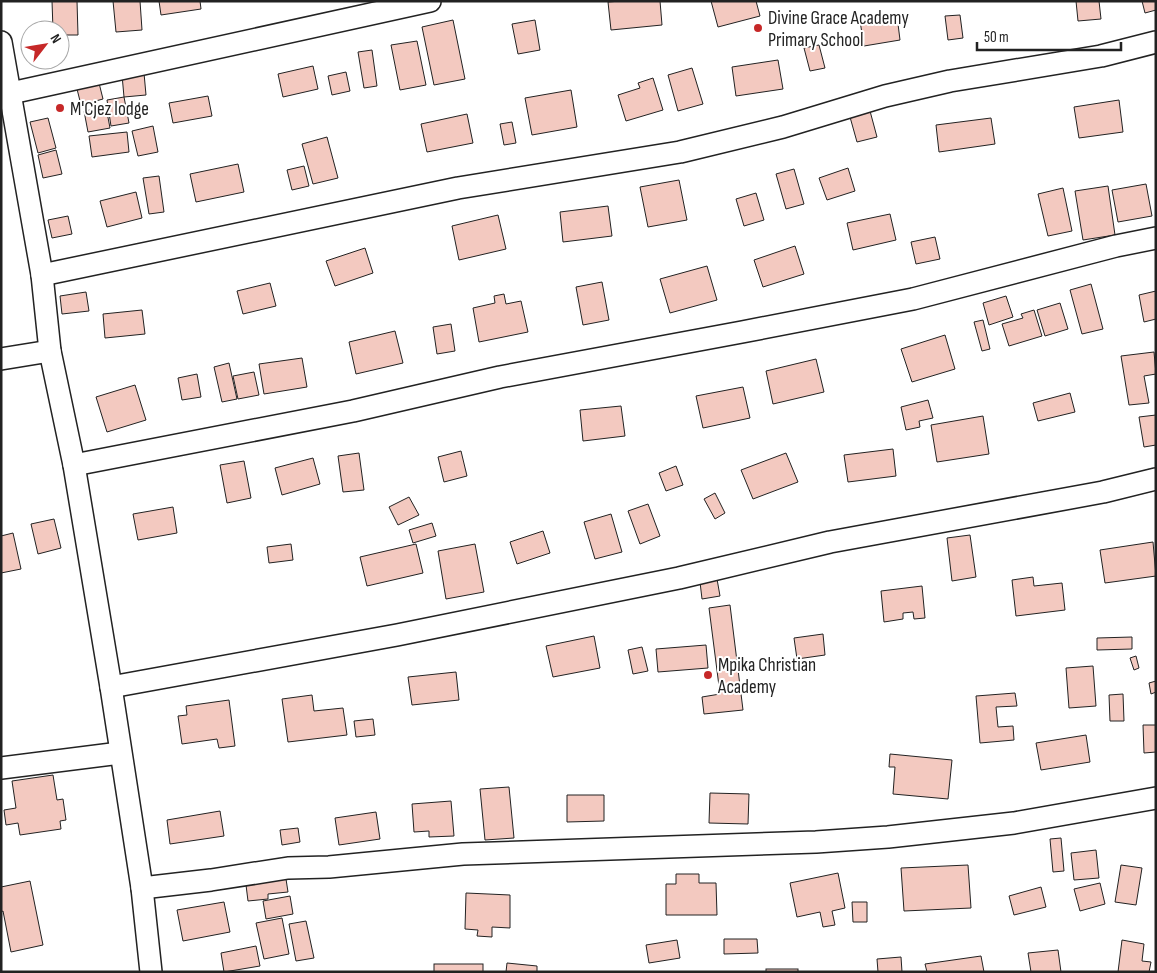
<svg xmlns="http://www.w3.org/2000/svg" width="1157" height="973" font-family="'Sofia Sans Condensed',sans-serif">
	<rect width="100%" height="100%" fill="#fff"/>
	<g fill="#f3c9c0" stroke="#222">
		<polygon points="52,1 77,1 78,35 60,35 60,30 53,30"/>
		<polygon points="113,1 140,1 142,30 116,32"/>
		<polygon points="159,1 200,1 201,9 161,15"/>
		<polygon points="621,1 660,1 662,25 611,30 608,2"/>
		<polygon points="711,1 756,1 760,16 718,27"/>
		<polygon points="1076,1 1099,1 1101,19 1078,21"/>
		<polygon points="1142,1 1156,1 1156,10 1145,13"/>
		<polygon points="960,15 963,38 948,40 945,16"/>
		<polygon points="897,16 900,40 864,46 860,21"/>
		<polygon points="453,20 465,79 434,85 422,27"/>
		<polygon points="535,20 540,50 518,54 512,24"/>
		<polygon points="417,41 426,85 400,90 391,45"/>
		<polygon points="819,45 825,68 810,71 804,48"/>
		<polygon points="372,50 377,86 364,88 358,52"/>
		<polygon points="778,60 783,89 736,96 732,67"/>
		<polygon points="313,66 318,89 283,97 278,74"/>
		<polygon points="692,68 703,104 678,111 668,75"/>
		<polygon points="346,72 350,91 332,95 328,76"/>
		<polygon points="144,73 146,95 124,97 122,75"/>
		<polygon points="653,78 663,110 626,121 618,95 640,88 638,83"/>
		<polygon points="98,79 103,99 81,105 76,85"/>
		<polygon points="571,90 577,127 532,135 525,98"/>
		<polygon points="208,96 212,116 173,123 169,103"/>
		<polygon points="124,97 129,123 111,126 107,100"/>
		<polygon points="1119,100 1123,132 1079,138 1074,107"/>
		<polygon points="106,107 110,128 88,132 84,111"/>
		<polygon points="870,111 877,137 857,142 850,117"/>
		<polygon points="467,114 473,143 427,152 421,124"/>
		<polygon points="48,118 56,148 38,153 30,122"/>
		<polygon points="991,118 995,144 939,152 936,125"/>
		<polygon points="512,122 516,143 504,145 500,124"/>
		<polygon points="153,126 158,152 138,156 132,131"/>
		<polygon points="127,132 129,152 92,157 89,136"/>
		<polygon points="327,137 338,178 313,184 302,144"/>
		<polygon points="56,150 62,174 43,178 38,155"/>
		<polygon points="238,164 244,192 196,202 190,174"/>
		<polygon points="304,166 309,186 292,190 287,170"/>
		<polygon points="848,168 855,191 827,200 819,178"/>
		<polygon points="794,169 804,204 786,209 776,174"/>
		<polygon points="159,176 164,212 149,214 143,178"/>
		<polygon points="679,180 687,220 648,227 640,187"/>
		<polygon points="1146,184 1152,216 1118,222 1112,190"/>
		<polygon points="1108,186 1115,235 1083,240 1075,191"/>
		<polygon points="1063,188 1072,231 1048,236 1038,194"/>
		<polygon points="136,192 142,218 107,227 100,201"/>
		<polygon points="756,193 764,220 744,226 736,199"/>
		<polygon points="608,206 612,236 563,242 560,212"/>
		<polygon points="890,214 896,240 853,250 847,223"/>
		<polygon points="498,215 506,249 459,260 452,226"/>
		<polygon points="68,216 72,234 52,238 48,220"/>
		<polygon points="935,237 940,259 916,264 911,242"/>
		<polygon points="795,246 804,274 763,287 754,260"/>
		<polygon points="365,248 373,273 335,286 326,261"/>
		<polygon points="707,266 717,300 670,313 660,279"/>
		<polygon points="602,282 609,320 583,325 576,287"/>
		<polygon points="270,283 276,306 243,314 237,291"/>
		<polygon points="1091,284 1103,329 1082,334 1070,290"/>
		<polygon points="1156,291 1156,319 1144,322 1139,295"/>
		<polygon points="86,292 89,311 62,314 60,296"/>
		<polygon points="504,294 506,304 521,301 528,332 479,342 473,308 495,303 494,296"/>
		<polygon points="1006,296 1013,317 989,325 983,303"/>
		<polygon points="1060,303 1068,329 1045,336 1037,310"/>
		<polygon points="142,310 145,334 105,338 103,314"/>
		<polygon points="1034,310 1042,336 1009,346 1002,324 1023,318 1021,314"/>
		<polygon points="983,320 990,349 982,351 974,322"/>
		<polygon points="451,324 455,351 437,354 433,327"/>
		<polygon points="395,331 403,363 356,374 349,342"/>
		<polygon points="945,335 955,369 912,382 901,349"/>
		<polygon points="1154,352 1156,374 1144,376 1149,403 1129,405 1121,356"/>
		<polygon points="302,358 307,387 264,394 259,364"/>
		<polygon points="816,359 824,392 773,404 766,371"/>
		<polygon points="229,363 237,399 222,402 214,367"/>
		<polygon points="254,372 259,395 238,399 233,376"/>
		<polygon points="197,374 201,397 182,400 178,378"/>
		<polygon points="135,385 146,420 107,432 96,397"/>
		<polygon points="743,387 750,418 703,428 696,396"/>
		<polygon points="1070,393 1075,412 1038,421 1033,403"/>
		<polygon points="928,400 933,418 919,421 920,427 906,430 901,407"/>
		<polygon points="621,406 625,436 583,441 580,410"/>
		<polygon points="1156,415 1156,445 1144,447 1139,417"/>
		<polygon points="983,416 989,454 937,462 931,425"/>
		<polygon points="893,449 896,476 848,482 844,455"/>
		<polygon points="461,451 467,476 444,482 438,457"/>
		<polygon points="359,453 364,490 343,492 338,456"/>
		<polygon points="786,453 798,482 753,499 741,470"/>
		<polygon points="313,458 320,484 282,495 275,468"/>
		<polygon points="244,461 251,498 227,503 220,465"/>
		<polygon points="676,466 683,485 666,491 659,473"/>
		<polygon points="715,493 725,513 715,519 704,499"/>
		<polygon points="409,497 419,515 398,525 389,507"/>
		<polygon points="648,504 660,536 640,544 628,511"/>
		<polygon points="173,507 177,533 138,540 133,514"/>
		<polygon points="611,514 622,552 595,559 584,522"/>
		<polygon points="54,519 61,548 38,554 31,524"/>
		<polygon points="432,523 436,536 413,543 409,530"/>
		<polygon points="543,531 550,553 517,564 510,542"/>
		<polygon points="13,533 21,569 1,573 1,536"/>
		<polygon points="970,535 976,577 952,581 947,538"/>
		<polygon points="1153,542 1156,576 1105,583 1100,550"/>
		<polygon points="291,544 293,560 269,563 267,547"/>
		<polygon points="416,544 423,573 367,586 360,557"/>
		<polygon points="475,544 484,592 446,599 438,551"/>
		<polygon points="1033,577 1034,586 1062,583 1065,610 1016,616 1012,580"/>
		<polygon points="717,579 720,596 702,599 700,582"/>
		<polygon points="922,586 925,618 914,619 913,612 903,613 903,619 884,622 881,591"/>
		<polygon points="730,605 743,710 704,714 702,697 720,694 709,608"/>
		<polygon points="823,634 825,655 797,659 794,638"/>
		<polygon points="594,636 600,668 553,677 546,646"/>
		<polygon points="1132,637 1132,649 1097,650 1097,638"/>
		<polygon points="706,645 708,668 658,672 656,649"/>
		<polygon points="642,647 648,671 633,674 628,650"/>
		<polygon points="1136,656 1139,668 1134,670 1130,658"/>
		<polygon points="1093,666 1096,706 1069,708 1066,668"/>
		<polygon points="456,672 459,700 412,705 408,677"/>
		<polygon points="1156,681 1156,692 1151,694 1149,683"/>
		<polygon points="1015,693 1017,706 996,707 998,727 1013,726 1014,740 980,743 976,696"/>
		<polygon points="1123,694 1124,721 1110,721 1109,695"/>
		<polygon points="312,695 314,711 343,708 347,735 288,742 282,699"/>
		<polygon points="229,700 235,746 219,748 217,739 182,744 178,716 187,715 186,706"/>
		<polygon points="373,719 375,735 356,737 354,721"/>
		<polygon points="1143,725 1156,725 1156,752 1144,753"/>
		<polygon points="1086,735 1090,762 1041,770 1036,743"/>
		<polygon points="890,754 952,760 948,799 893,794 895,767 889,767"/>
		<polygon points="53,775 57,800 63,799 66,820 60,821 61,829 20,835 18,823 6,825 4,810 16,808 12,781"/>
		<polygon points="509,787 514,838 485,840 480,789"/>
		<polygon points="710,793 749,794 748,824 709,823"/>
		<polygon points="567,795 604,795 604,821 567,822"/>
		<polygon points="451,801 454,836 429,837 429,831 414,832 412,804"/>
		<polygon points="220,811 224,836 170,844 167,820"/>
		<polygon points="376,812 380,839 339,845 335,818"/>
		<polygon points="298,828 300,842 282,845 280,830"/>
		<polygon points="1061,838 1064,871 1053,872 1050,839"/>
		<polygon points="1096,850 1099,878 1074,880 1071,853"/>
		<polygon points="968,865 971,908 904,911 901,868"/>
		<polygon points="1121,865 1142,868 1136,905 1115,902"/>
		<polygon points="838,873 845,908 832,911 835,925 823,927 820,912 797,917 790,883"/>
		<polygon points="676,874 699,874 699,883 716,883 717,915 666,915 666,884 676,884"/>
		<polygon points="286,879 288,892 268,894 268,899 248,901 246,885"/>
		<polygon points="30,881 43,945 11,952 3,911 1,912 1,887"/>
		<polygon points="1100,883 1105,904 1080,911 1074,889"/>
		<polygon points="1041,887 1046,907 1014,915 1009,896"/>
		<polygon points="466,893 510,895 510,928 492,927 492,937 477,936 478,930 465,929"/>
		<polygon points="290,896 293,914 266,919 263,901"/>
		<polygon points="224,902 230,932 183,941 177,910"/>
		<polygon points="852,902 867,902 867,922 853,922"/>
		<polygon points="282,918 289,954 264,959 256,923"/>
		<polygon points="306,921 314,958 296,961 289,924"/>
		<polygon points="724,939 757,939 758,953 724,954"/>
		<polygon points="677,940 680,958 649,963 646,945"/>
		<polygon points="1122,940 1144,944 1142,961 1151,962 1149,972 1118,972"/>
		<polygon points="256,946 260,966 224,972 221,953"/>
		<polygon points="1058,950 1061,972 1031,972 1028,953"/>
		<polygon points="981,956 984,972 927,972 925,964"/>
		<polygon points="901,957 902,972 878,972 877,959"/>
		<polygon points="507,963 537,966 537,972 506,972"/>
		<rect x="434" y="964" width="49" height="8"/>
		<rect x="766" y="969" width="32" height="3"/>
	</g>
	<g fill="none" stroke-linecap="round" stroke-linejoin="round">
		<g stroke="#222" stroke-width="24">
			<g id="minor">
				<polyline points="1,42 42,275 50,351 74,465 111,687 142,888 151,972"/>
				<polyline points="11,93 430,1"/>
				<polyline points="42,275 458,188 680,152 783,127 885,96 950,81 1101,56 1156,42"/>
				<polyline points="1,359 50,351"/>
				<polyline points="74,465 353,411 500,377 742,332 913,299 1116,246 1156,238"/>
				<polyline points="111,687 397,635 679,578 830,542 1103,492 1156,479"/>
				<polyline points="1,768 120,753"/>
				<polyline points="142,888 211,880 288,868 329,867 463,854 816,842 888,837 1014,823 1156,798"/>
			</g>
		</g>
		<use href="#minor" stroke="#fff" stroke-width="21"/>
	</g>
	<g fill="#c62828" stroke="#fff" stroke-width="2">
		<circle cx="758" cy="28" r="5"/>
		<circle cx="60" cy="108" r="5"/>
		<circle cx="708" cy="675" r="5"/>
	</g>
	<g text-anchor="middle" stroke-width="4" stroke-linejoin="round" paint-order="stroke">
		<g font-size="19" fill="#222" stroke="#fff" text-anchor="start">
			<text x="768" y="24">Divine Grace Academy<tspan x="768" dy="22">Primary School</tspan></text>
			<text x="70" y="115">M'Cjez lodge</text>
			<text x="718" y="671">Mpika Christian<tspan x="718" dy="22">Academy</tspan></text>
		</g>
	</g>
	<rect width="1157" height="973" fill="none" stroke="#222222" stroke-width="5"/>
	<g transform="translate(45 45) rotate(59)"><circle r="24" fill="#ffffff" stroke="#a7a7a7"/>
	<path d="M0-4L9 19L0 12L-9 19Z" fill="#c62828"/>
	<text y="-8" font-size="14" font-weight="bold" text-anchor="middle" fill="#222222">N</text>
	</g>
	<path d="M977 42v8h144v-8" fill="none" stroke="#222222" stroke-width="2.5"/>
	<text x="984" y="42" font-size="15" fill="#222222" stroke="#ffffff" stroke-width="4" paint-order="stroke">50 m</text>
</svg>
